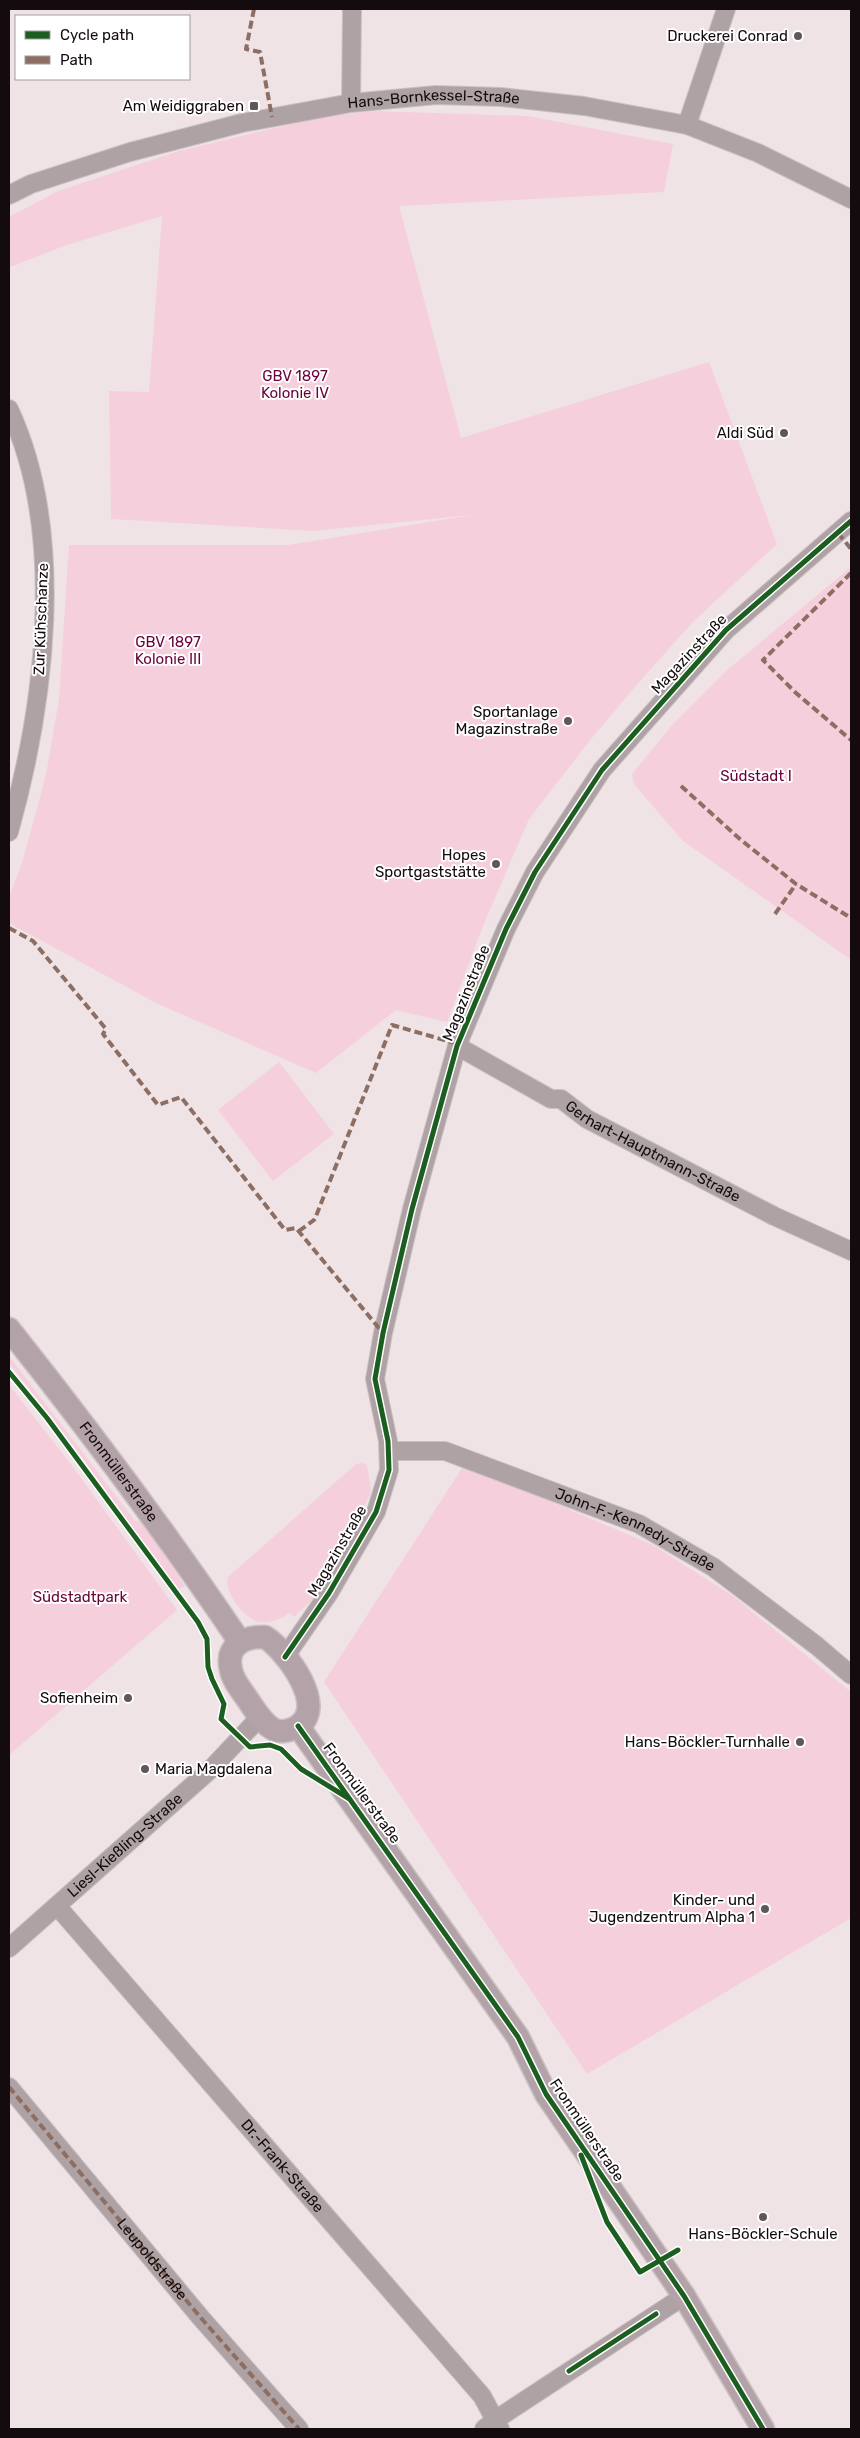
<svg xmlns="http://www.w3.org/2000/svg" width="860" height="2438" font-family="Rubik,sans-serif">
	<rect width="100%" height="100%" fill="#efe3e6"/>
	<g fill="#f5d0dc">
		<polygon points="374,111 528,116 673,144 664,192 399,206 461,438 709,362 777,544 693,622 640,681 591,739 529,819 483,926 447,1022 396,1010 316,1073 156,1003 9,923 9,897 22,863 46,775 59,699 69,545 288,545 472,515 313,531 111,519 109,391 149,392 162,216 64,246 10,267 9,217 58,191 179,151 320,117"/>
		<polygon points="851,567 851,960 682,840 634,784 632,774 672,725 726,671"/>
		<polygon points="279,1062 334,1134 273,1181 218,1110"/>
		<polygon points="9,1356 135,1521 142,1521 185,1586 178,1590 75,1448 9,1363"/>
		<polygon points="9,1385 70,1463 177,1610 9,1755"/>
		<path d="M362,1463l5,2 4,26 -14,34 -17,34 -24,37 -22,21 -4,-4c-10,6 -18,10 -30,9 -14,-1 -37,-31 -32,-45l128,-113z"/>
		<polygon points="464,1465 653,1545 733,1596 851,1692 851,1918 587,2074 324,1682"/>
	</g>
	<g fill="none" stroke-linecap="round" stroke-linejoin="round">
		<g stroke="#cbc1c4" stroke-width="20">
			<g id="minor">
				<polyline points="351,103 352,9"/>
				<polyline points="687,125 726,9"/>
				<path id="s1" d="M9,195l22,-11 99,-32 112,-29 109,-20 85,-8 65,2 83,9 103,19 71,28 93,46"/>
				<path d="M9,409c58,124 36,295 0,423"/>
				<path id="s2" d="M457,1046l94,53h10l26,20 187,97 77,35"/>
				<path id="s3" d="M389,1451h56l194,73 74,43 104,79 34,29"/>
				<polyline points="285,1657 329,1593 376,1512 389,1470 388,1441 375,1379 383,1333 412,1209 457,1046 506,929 535,872 602,770 726,630 851,521"/>
				<path id="s4" d="M57,1906l425,490 18,33"/>
				<path id="s5" d="M9,1948l202,-179 49,-52"/>
				<polyline points="9,2087 201,2318 299,2429"/>
				<polyline points="484,2429 495,2420 684,2296"/>
			</g>
		</g>
		<g stroke="#cbc1c4" stroke-width="25">
			<g id="major">
				<path id="s6" d="M9,1329c81,102 158,205 231,313"/>
				<path d="M265,1637c21,13 66,73 30,91 -7,3 -15,5 -22,1 -11,-6 -18,-19 -25,-29 -6,-9 -15,-19 -17,-30 -6,-24 13,-34 34,-33z"/>
				<polyline points="298,1726 518,2037 546,2094 684,2296 763,2429"/>
			</g>
		</g>
		<use href="#minor" stroke="#aea2a5" stroke-width="18"/>
		<use href="#major" stroke="#b3a3a8" stroke-width="22"/>
		<g stroke="#8d6e63" stroke-width="4" stroke-dasharray="8 4" stroke-linecap="butt">
			<polyline points="254,9 246,49 260,52 272,117"/>
			<polyline points="838,533 851,549"/>
			<polyline points="851,573 763,660 796,693 851,740"/>
			<polyline points="681,786 741,840 796,884 851,918"/>
			<polyline points="775,914 796,884"/>
			<polyline points="9,928 33,941 106,1029 103,1034 158,1105 181,1097 285,1230 296,1228 383,1333"/>
			<polyline points="299,1231 314,1220 316,1216 392,1025 458,1044"/>
			<path id="s7" d="M9,2087l192,231 98,111"/>
		</g>
		<g stroke="#fff" stroke-width="8">
			<g id="cycleway">
				<polyline points="9,1372 47,1418 198,1622 207,1639 208,1667 212,1679 224,1704 221,1719 250,1747 270,1745 281,1749 301,1769 348,1798"/>
				<polyline points="285,1657 329,1593 376,1512 389,1470 388,1441 375,1379 383,1333 412,1209 457,1046 506,929 535,872 602,770 726,630 851,521"/>
				<polyline points="298,1726 518,2037 546,2094 684,2296 763,2429"/>
				<polyline points="581,2155 607,2222 640,2272 678,2250"/>
				<polyline points="569,2371 656,2314"/>
			</g>
		</g>
		<use href="#cycleway" stroke="#1b5e20" stroke-width="5"/>
	</g>
	<g fill="#605759" stroke="#fff" stroke-width="2">
		<circle cx="798" cy="36" r="5"/>
		<rect x="249" y="101" width="10" height="10" rx="2.5"/>
		<circle cx="784" cy="433" r="5"/>
		<circle cx="568" cy="721" r="5"/>
		<circle cx="496" cy="864" r="5"/>
		<circle cx="128" cy="1698" r="5"/>
		<circle cx="800" cy="1742" r="5"/>
		<circle cx="145" cy="1769" r="5"/>
		<circle cx="765" cy="1909" r="5"/>
		<circle cx="763" cy="2217" r="5"/>
	</g>
	<g text-anchor="middle" stroke-width="4" stroke-linejoin="round" paint-order="stroke">
		<g font-size="15" fill="#130b0d" stroke="#fff" text-anchor="end">
			<text x="788" y="41">Druckerei Conrad</text>
			<text x="244" y="111">Am Weidiggraben</text>
			<text x="774" y="438">Aldi Süd</text>
			<text x="558" y="717">Sportanlage<tspan x="558" dy="17">Magazinstraße</tspan></text>
			<text x="486" y="860">Hopes<tspan x="486" dy="17">Sportgaststätte</tspan></text>
			<text x="118" y="1703">Sofienheim</text>
			<text x="790" y="1747">Hans-Böckler-Turnhalle</text>
			<text x="155" y="1774" text-anchor="start">Maria Magdalena</text>
			<text x="755" y="1905">Kinder- und<tspan x="755" dy="17">Jugendzentrum Alpha 1</tspan></text>
			<text x="763" y="2239" text-anchor="middle">Hans-Böckler-Schule</text>
		</g>
		<g font-size="15" fill="#130b0d" stroke="#fff">
			<text dy="5" stroke="none"><textPath href="#s1" startOffset="438">Hans-Bornkessel-Straße</textPath></text>
			<text transform="translate(41 619) rotate(-88)" y="5">Zur Kühschanze</text>
			<text transform="translate(689 654) rotate(-47)" y="5">Magazinstraße</text>
			<text transform="translate(466 993) rotate(-68)" y="5">Magazinstraße</text>
			<text dy="5" stroke="none"><textPath href="#s2" startOffset="224">Gerhart-Hauptmann-Straße</textPath></text>
			<text dy="5" stroke="none"><textPath href="#s6" startOffset="180">Fronmüllerstraße</textPath></text>
			<text dy="5" stroke="none"><textPath href="#s3" startOffset="262">John-F.-Kennedy-Straße</textPath></text>
			<text transform="translate(337 1551) rotate(-60)" y="5">Magazinstraße</text>
			<text transform="translate(362 1793) rotate(54)" y="5">Fronmüllerstraße</text>
			<text dy="5" stroke="none"><textPath href="#s5" startOffset="155">Liesl-Kießling-Straße</textPath></text>
			<text transform="translate(587 2130) rotate(56)" y="5">Fronmüllerstraße</text>
			<text dy="5" stroke="none"><textPath href="#s4" startOffset="344">Dr.-Frank-Straße</textPath></text>
			<text dy="5" stroke="none"><textPath href="#s7" startOffset="224">Leupoldstraße</textPath></text>
		</g>
		<g font-size="15" fill="#6d003a" stroke="#fff">
			<text x="295" y="381">GBV 1897<tspan x="295" dy="17">Kolonie IV</tspan></text>
			<text x="168" y="647">GBV 1897<tspan x="168" dy="17">Kolonie III</tspan></text>
			<text x="756" y="781">Südstadt I</text>
			<text x="80" y="1602">Südstadtpark</text>
		</g>
	</g>
	<rect width="860" height="2438" fill="none" stroke="#130b0d" stroke-width="20"/>
	<rect x="15" y="15" width="175" height="65" fill="#ffffff" stroke="#a19d9e"/>
	<rect x="25" y="31" width="25" height="8" fill="#1b5e20" stroke="#a19d9e"/>
	<text x="60" y="40" font-size="15" fill="#130b0d">Cycle path</text>
	<rect x="25" y="56" width="25" height="8" fill="#8d6e63" stroke="#a19d9e"/>
	<text x="60" y="65" font-size="15" fill="#130b0d">Path</text>
</svg>
